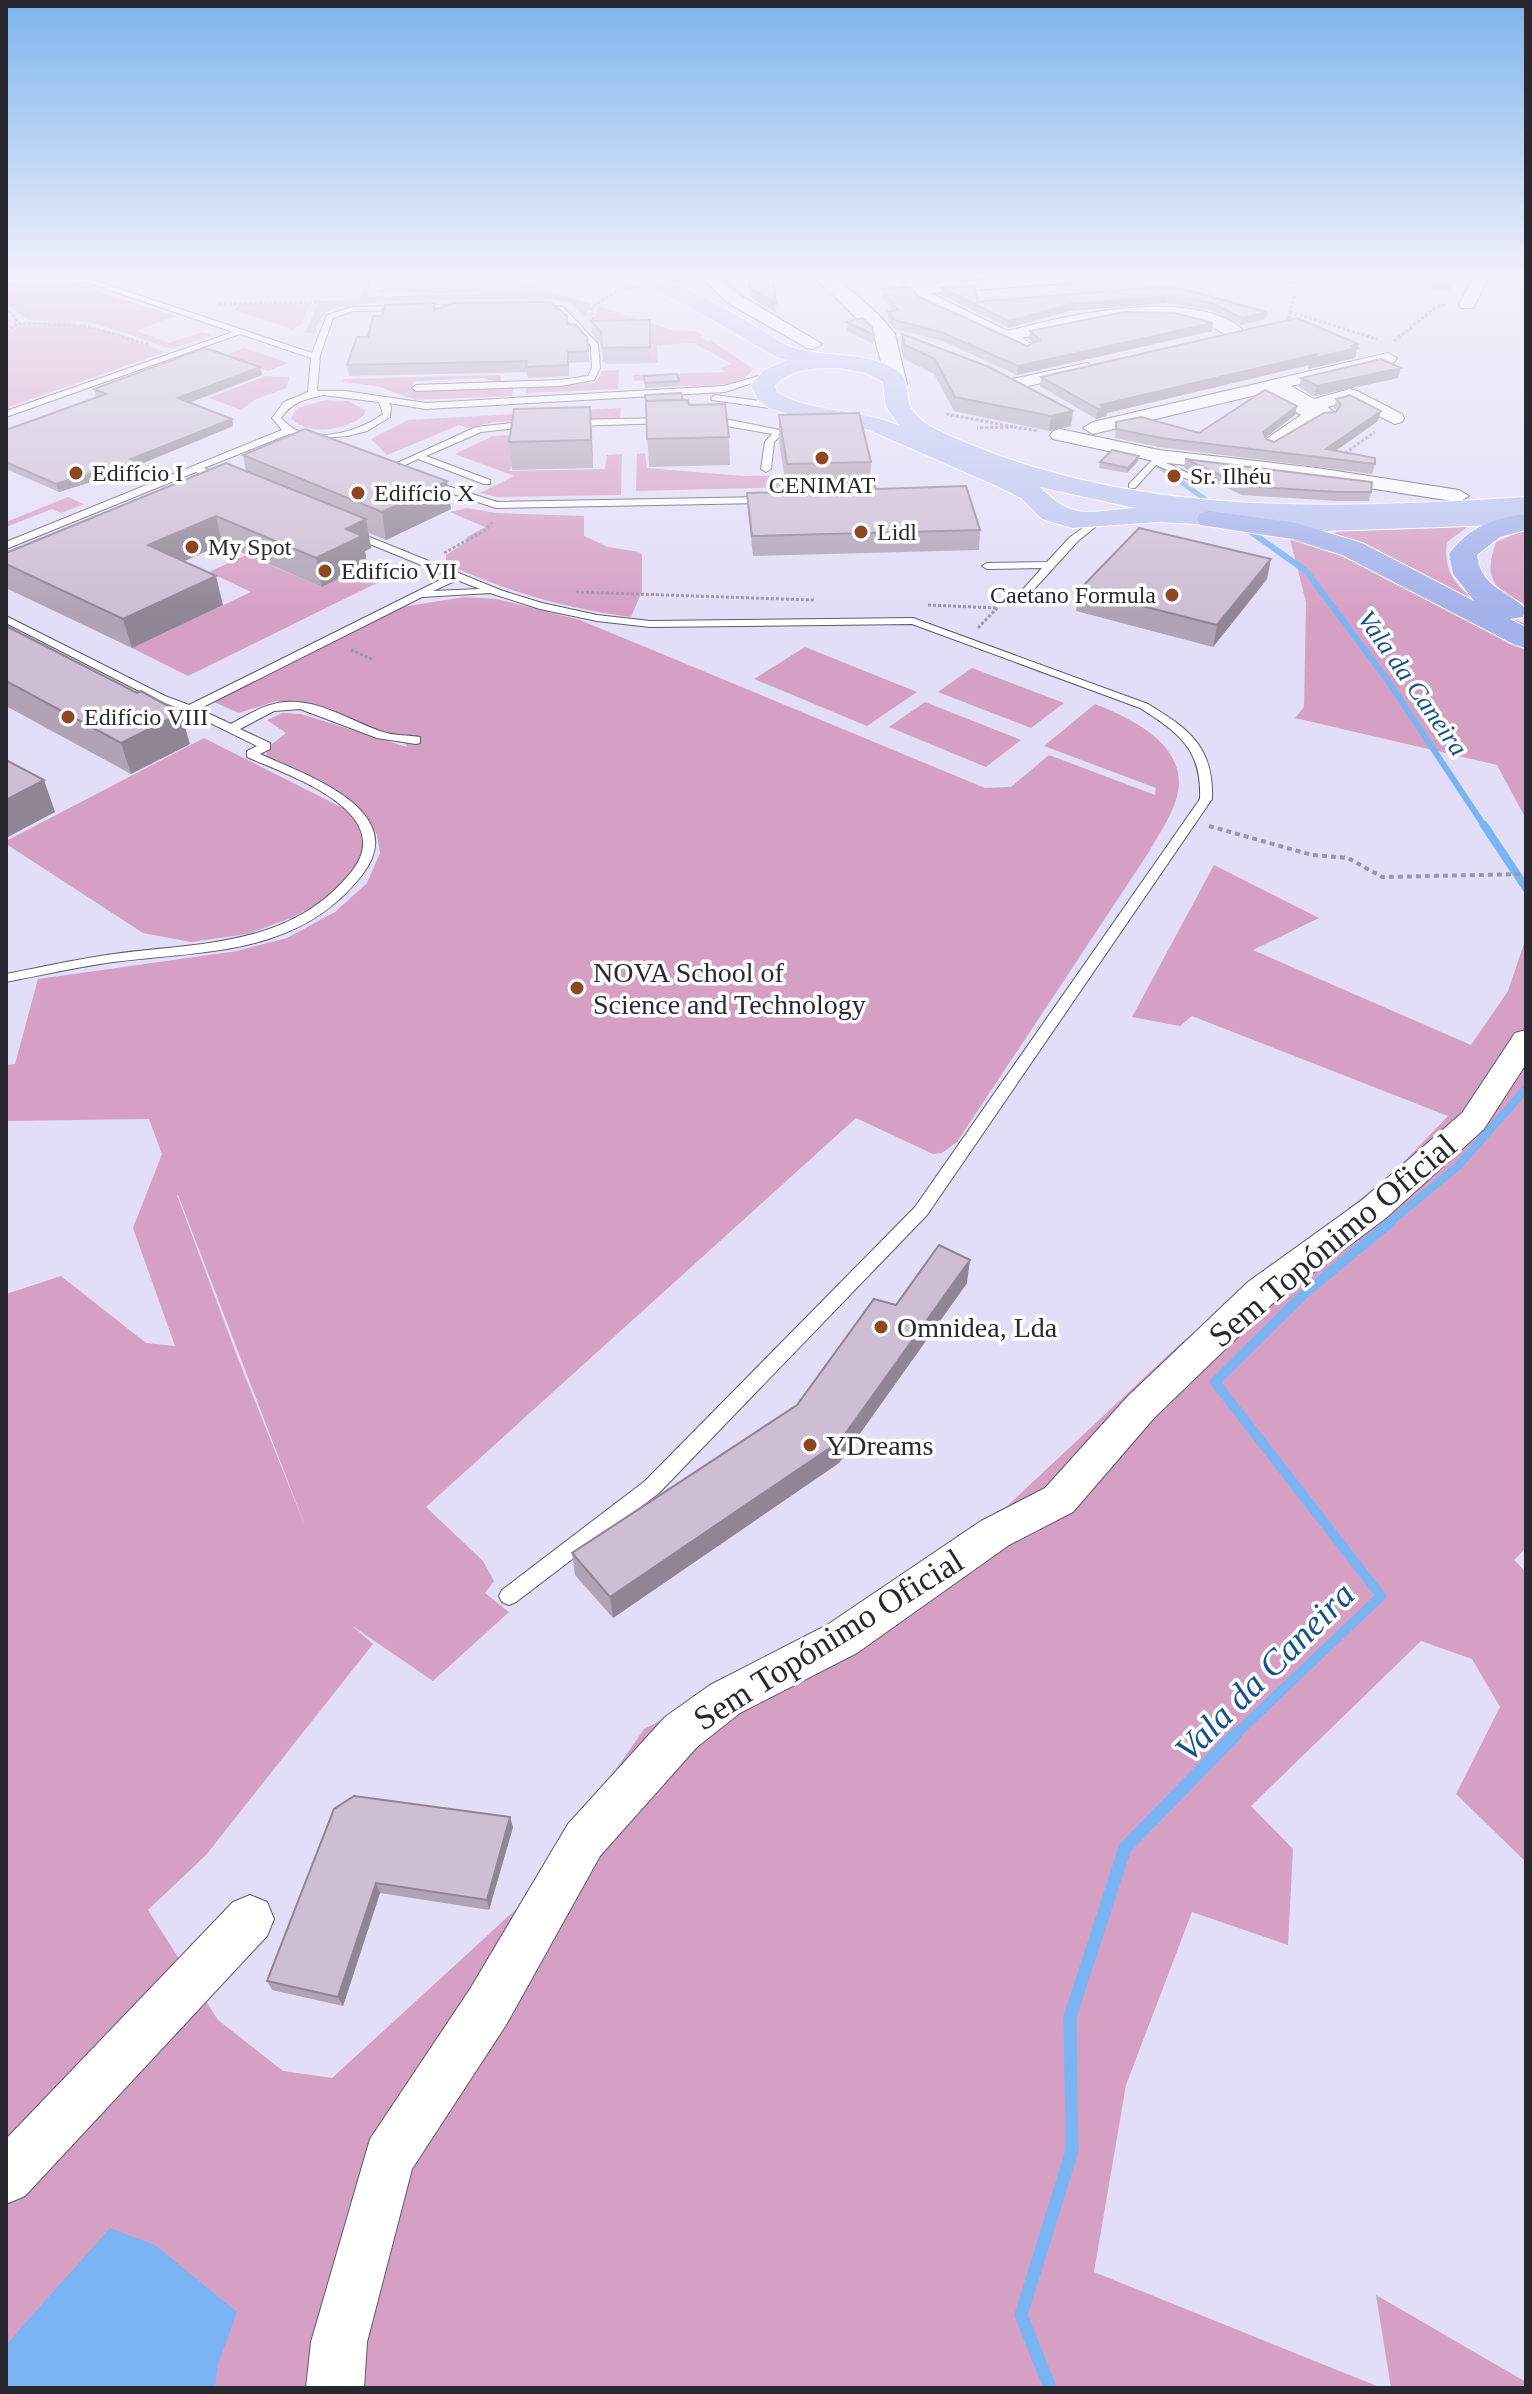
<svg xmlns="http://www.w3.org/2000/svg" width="1532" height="2394" font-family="'Times New Roman',serif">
	<rect width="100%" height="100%" fill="#e3def7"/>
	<g fill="#d6a0c4" fill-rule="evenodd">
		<path d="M365,278h7l-5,19 113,-3 1,-2 -99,1 4,-15h115l91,26 -8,13 -13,-14 -21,-4c-44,1 -193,-4 -223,13 -7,5 -10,14 -13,21h-9l14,-32 41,-1z"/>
		<polygon points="70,282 175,316 136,331 169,343 202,332 212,335 172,349 90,322 29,320 6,304 6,285"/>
		<polygon points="310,303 301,325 292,329 235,310 239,304"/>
		<path d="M597,306l76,24 21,1 10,4 -5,2 8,4 4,-1 42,29c-14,21 -52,16 -74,17l-2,-7 -43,2 -1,-6 93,-3 -6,-4 12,-4 -38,-21 -37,2 1,18 -52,1 -2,-2 46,-1 -45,-27 -11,-17z"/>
		<polygon points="64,321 118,333 165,352 6,408 6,331 17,323"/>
		<polygon points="244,348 289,363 268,371 223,356"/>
		<polygon points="619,370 618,389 525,393 527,387 591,383 597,381 602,371"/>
		<polygon points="500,375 502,383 484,378 414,381 412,390 513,387 512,396 415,400 377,386 343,382 344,379"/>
		<polygon points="266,376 289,377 287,388 256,399 241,410 209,398"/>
		<path d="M326,400l22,1 17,9 -1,5c-16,15 -57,22 -73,3l6,-10z"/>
		<polygon points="621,408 620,419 494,422 468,428 459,425 387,455 371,439 408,420"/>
		<polygon points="515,435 510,471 605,469 607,455 622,454 621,495 497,497 480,493 514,476 455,454 493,436"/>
		<polygon points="645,453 647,468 743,476 874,475 874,485 636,491 637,454"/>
		<polygon points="68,497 84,504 61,513 52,509 6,527 6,522"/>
		<path d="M467,508l29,5 88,3v20l24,11 31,5 3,3v36l-11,26c-72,-10 -118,-24 -185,-53v-9l19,-12 2,-6 18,-10 -35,-15z"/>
		<path d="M1470,525l-23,17c-8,49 41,66 79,82v9l-190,-96 -1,-7z"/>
		<path d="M1526,529v76c-33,-18 -43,-25 -30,-63z"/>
		<polygon points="1290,539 1323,545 1526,650 1526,819 1497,765 1295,718 1304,707 1306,602"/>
		<polygon points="246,555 322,587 341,577 347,580 374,567 393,575 188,676 132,648 251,592 209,572"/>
		<path d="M465,597l32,2 83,21 405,168 26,-1 38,-32 106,40 1,-7 -112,-42 51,-42c43,17 103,47 78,104 -6,15 -16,29 -24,44l-192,290 -15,11 -9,1 -77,-36 -430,389 57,54 11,20 -9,12 24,19 -76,69 -82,-56 22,19 -167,211 -58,55 70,110 65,51 49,7 192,-176 120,-173 196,-99 162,-119 179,-168 213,-171 54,-56 -256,-100 -12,10 -48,-9 82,-152 105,53 -66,32 218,95 37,-54 18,-53v610l-12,12 12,12v290l-70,-68 44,-87 -28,-48 -51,-18 -170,165 42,43 -5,96 -96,-33 -66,173 -32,187 288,116h-1376v-1094l55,-18 85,67 29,3 -42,-118 29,-74 -13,-35 -143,2v-56l9,-1 23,-85 199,-28 50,-13 48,-26 32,-29 13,-30 -3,-18 -11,-20 -19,-17 -77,-38 -4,-6 6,-10 14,-11 -19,-13 15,-7 19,1 106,33 -4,-9 -102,-35 -25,-2 -37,12 -25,-11 187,-95zM177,1195h1l129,336 -70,-175z"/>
		<polygon points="805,647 917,692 867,726 754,679"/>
		<polygon points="972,668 1064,703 1031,728 938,692"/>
		<polygon points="925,702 1021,740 986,767 889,727"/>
		<polygon points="204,738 347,810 366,827 360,858 347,882 324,901 291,918 248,934 191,942 143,933 6,844 6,841"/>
		<polygon points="1376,2295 1526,2382 1526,2388 1391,2388"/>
	</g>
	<polygon fill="#7ab4f3" points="110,2228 155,2245 237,2312 218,2364 215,2388 6,2388 6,2345"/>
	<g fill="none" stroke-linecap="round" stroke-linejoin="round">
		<polyline stroke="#7ab4f3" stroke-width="5" points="1155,463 1213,505"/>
		<polyline stroke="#7ab4f3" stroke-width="6" points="1244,527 1306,571 1388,681 1485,827"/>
		<g stroke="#7ab4f3" stroke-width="8">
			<polyline points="1484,825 1526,888"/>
			<polyline points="1388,1224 1458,1166 1526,1089"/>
		</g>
		<polyline stroke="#7ab4f3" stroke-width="10" points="1234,1736 1381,1596 1215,1382 1306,1292 1391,1222"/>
		<polyline stroke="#7ab4f3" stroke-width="13" points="1050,2388 1021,2315 1072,2151 1070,2017 1125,1848 1236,1734"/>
		<g stroke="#5d596e" stroke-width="2">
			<g id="service">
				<path d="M6,279h84l222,74 15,-38 25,-8 109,-2 4,2 -4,2 -108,2 -20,7 -13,37 -3,36h28l81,12 298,-17 45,-13 4,3 -48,16 -299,17 -37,-6 2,4 -1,10 -23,14 -20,5 -35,3 -23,-5 -85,34 22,10v4h-6l-24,-10 -190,77v-7l276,-112 -10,-12 12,-16 24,-10 3,-34 -71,-24 -234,83v-6l227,-79 -144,-49h-83zM323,395l56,7 4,12c-27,20 -78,33 -102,4 12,-17 23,-18 42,-23z"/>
				<polygon points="536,304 563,307 598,344 600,368 594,380 560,386 416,391 412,388 416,385 560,380 588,376 592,368 591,346 558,311 533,308"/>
				<polygon points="715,395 783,404 787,407 783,410 712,400 711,398"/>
				<polygon points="706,417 730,420 805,435 800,438 780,436 774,442 771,469 766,472 761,469 765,442 772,434 703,422 703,418"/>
				<polygon points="667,418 670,419 670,423 570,426 566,423 570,420"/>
				<polygon points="531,421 535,424 534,426 481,432 426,456 490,480 490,484 484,484 418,459 392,471 384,469 476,427"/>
				<polygon points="1159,453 1164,456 1160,460 1211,484 1203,486 1156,465 1135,488 1129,488 1129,484"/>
				<polygon points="429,480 497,502 766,497 771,500 766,503 496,508 426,485 424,483"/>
				<polygon points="1097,518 1102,521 1100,523 1078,541 1026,598 1017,596 1042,568 987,569 982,566 987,563 1047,562 1070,537"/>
				<path d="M352,530l151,61 39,12 55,12 53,6 263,-3 235,86c41,25 66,43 64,95l-285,416 -268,278 -143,109 -7,3 -7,-3 -3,-6 3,-6 143,-109 270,-274 285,-408c2,-50 -21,-66 -60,-91l-228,-84 -262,3 -53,-6 -57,-12 -50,-16 -68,4 -223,112 32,15c13,-7 25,-15 39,-19 40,-13 77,15 113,27 12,4 25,3 37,5v6l-4,1 -39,-6 -77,-29 -26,2 -34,18 30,14v6l-10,5c43,20 153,56 102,121 -63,81 -155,75 -249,87 -36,5 -71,13 -107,20v-8c36,-7 71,-15 108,-20 87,-12 178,-7 238,-83 47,-60 -67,-97 -105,-114v-6l10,-5 -71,-35 -29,-11 -151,-77v-7l159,80 24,9 259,-129 -100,-41 -1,-2zM457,580l23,9 -47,2z"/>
			</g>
		</g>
		<g stroke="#5d596e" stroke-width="2">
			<g id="minor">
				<polygon points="702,278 719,278 740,295 822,344 813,349 807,348 728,303"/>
				<path d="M900,278h17l5,6 84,-6h71l-8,5 -139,10 78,38c58,-16 192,-47 239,3l-9,5c-14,-3 -25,-14 -39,-18 -48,-14 -129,4 -177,17l14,9 -9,5 -107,-50z"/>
				<polygon points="1283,278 1300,278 1292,283"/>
				<polygon points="1473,278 1489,278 1473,308 1461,308 1459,304"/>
				<polygon points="1388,353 1397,358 1394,362 1291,386 1314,399 1350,389 1357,391 1402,414 1404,418 1402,422 1395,424 1348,401 1328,407 1336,414 1334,418 1321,419 1273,449 1266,447 1263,443 1266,439 1301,415 1260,394 1093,434 1083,428 1093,422"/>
				<polygon points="1087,363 1096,368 1093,372 1014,389 1005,384 1008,380"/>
				<polygon points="1060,429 1159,450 1317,468 1459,490 1469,496 1459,502 1317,480 1159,462 1053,439 1050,435 1053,431"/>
				<polygon points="1526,1030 1526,1064 1484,1129 1386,1218 1274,1302 1154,1418 1073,1512 1009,1545 857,1653 740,1713 697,1747 600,1856 506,2025 412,2169 367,2342 364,2388 306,2388 311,2342 370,2139 470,1989 568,1824 665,1717 710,1685 827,1625 981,1521 1045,1488 1128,1396 1248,1282 1362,1200 1462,1113 1515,1033"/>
				<polygon points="250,1895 267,1902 274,1919 267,1936 25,2196 6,2204 6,2139 233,1902"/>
			</g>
		</g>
		<g stroke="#5d596e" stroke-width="2">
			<polygon id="tertiary" points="815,278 837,278 880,316 895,334 907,384 904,389 888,389 874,335"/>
		</g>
		<g stroke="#fff" stroke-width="2">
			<path id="primary" d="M630,278c48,0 86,25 127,49 12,7 25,17 37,21 32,10 71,3 101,21 15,9 10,23 15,37 6,14 25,23 38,29 184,83 382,74 578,62v27l-199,7 -169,-9 -86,6 -30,-9 -21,-21 -22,-11 -130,-57 -71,-13 -29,-9 -11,-8 -7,-15 13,-15 24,-10 -12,-3 -86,-50 -57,-25zM840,368l26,5 17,9 3,25 14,19c-37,-17 -95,-14 -123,-34l-2,-6c16,-19 42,-18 65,-18zM1040,487l95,21c-47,3 -60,14 -95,-21z"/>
		</g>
		<g stroke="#fff" stroke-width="2">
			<path id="trunk" d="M1210,511l86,12 66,20 112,58 -21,-27 -4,-20c19,-27 46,-36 77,-40v16l-26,7 -23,18c4,33 29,34 49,54l-3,8 -13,2 16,8v21l-11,-3 -173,-90 -50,-16 -92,-14 -3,-6 3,-6z"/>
		</g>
		<g stroke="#9b97aa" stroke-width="3" stroke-dasharray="3 2" stroke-linecap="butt">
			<polyline points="1257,278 1272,281"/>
			<polyline points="1503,280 1526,282"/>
			<polyline points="380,292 384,278"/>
			<polyline points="219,304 321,302"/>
			<polyline points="6,307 18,323 85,326 151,345"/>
			<polyline points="1290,312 1377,339"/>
			<polyline points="1287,323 1295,293"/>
			<polyline points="6,331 18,323"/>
			<polyline points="1394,341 1435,308 1446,304"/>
			<polyline points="946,414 1014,427 977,428"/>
			<polyline points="1014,427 1039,431"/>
			<polyline points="1341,456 1375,432"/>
			<polyline points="444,553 484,531 493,522"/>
			<polyline points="576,592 814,600"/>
			<polyline points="928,605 998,608"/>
			<polyline points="978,628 999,606"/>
			<polyline points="351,650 374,660"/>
		</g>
		<polyline stroke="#9b97aa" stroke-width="4" stroke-dasharray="5 4" stroke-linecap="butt" points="1209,826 1312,855 1348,858 1382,877 1526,874"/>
		<use href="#service" fill="#fff" fill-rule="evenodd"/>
		<use href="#minor" fill="#fff" fill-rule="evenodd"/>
		<use href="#tertiary" fill="#fff" fill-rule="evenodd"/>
		<use href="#primary" fill="#bbc5f0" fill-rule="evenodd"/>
		<use href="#trunk" fill="#a4b2eb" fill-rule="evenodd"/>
		<polyline stroke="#9b97aa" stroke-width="3" stroke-dasharray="3 2" stroke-linecap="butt" points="597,324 592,317 592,307 618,290 690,279"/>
	</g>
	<g fill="#b0a3b5">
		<polygon points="747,278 773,278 776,313 751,298"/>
		<polygon points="1360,278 1457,278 1448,291"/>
		<polygon points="1160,287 1266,319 1240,325 1210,310 1166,303 1070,311 1008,328 941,295 942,288 978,302"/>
		<polygon points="882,289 919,297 1027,346 1033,343 1029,339 1030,331 1212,331 1017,375 940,340 894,329 888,321 888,312 893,311 882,297"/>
		<polygon points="435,303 436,309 568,324 587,337 589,362 569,363 569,376 528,378 527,372 349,376 347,365 382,316"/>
		<polygon points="591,321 651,333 650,361 603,362 602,346 592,334"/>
		<polygon points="847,322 874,335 873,344 847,331"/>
		<polygon points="902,334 1071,426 1049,431 954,411 934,374 904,359 901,348"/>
		<polygon points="1358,344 1355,358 1308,369 1309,365 1107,413 1106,416 1096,419 1040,386 1041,377"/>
		<polygon points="260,367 262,375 189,403 232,419 233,426 141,464 143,470 104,485 94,481 59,492 6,469 6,430 98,397 96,396 94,389"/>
		<polygon points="644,376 679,381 679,386 645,388"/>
		<polygon points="1301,378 1398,378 1314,396 1299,387"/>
		<polygon points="645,395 683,400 729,437 730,465 649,467"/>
		<polygon points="1336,399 1378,421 1335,451 1375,464 1372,474 1159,447 1115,438 1116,422 1199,433 1297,406 1295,415 1265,438 1266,439 1274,442 1337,411 1334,408"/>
		<polygon points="590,407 593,468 512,470 509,442"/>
		<polygon points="779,415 871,462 870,481 876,489 980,530 979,550 753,556 748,513 747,493 787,492 779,442"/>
		<polygon points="243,455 451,509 386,540 369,533 371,548 365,551 367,564 322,587 222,544 183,562 223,605 132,648 6,588 6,553 246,471"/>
		<polygon points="1139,456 1138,461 1127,473 1099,468 1100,462"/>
		<polygon points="1185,459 1371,492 1369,501 1337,501 1242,495 1184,468"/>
		<polygon points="1267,579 1213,647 1076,611 1079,590"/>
		<polygon points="6,626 190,744 131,774 6,706"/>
		<polygon points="967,1283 839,1463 613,1618 575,1575 572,1553 797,1405 896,1305"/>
		<polygon points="334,1809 513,1827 489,1910 380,1893 343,2006 272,1990 267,1981"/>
	</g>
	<g fill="#908594">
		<polygon points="1454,278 1457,278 1448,291 1450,283"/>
		<polygon points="1167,296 1166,303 1070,311 1008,328 1009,321 1071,304"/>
		<polygon points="1267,312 1266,319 1240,325 1242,318"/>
		<polygon points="1213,323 1212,331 1017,375 1018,366"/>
		<polygon points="1358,344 1355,358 1308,369 1309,365 1107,413 1106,416 1096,419 1098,409 1100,405"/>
		<polygon points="260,367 262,375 180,406 178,398"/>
		<polygon points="1401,368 1398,378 1314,396 1317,386"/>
		<polygon points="1297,406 1295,415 1261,441 1263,432"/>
		<polygon points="590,407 592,435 593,468 591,440"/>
		<polygon points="1073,411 1071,426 1049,431 1051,416"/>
		<polygon points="1381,411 1378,421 1324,459 1326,449"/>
		<polygon points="232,419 233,426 141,464 143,470 104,485 102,478 131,459"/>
		<polygon points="1139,456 1138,461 1127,473 1128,468"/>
		<polygon points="92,473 94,481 59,492 56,484"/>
		<polygon points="447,481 451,509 386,540 382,512"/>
		<polygon points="216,516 222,544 155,574 148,545"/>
		<polygon points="366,519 371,548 365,551 367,564 322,587 316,558 346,529"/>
		<polygon points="1271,559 1267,579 1213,647 1217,625"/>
		<polygon points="216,576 223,605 132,648 123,619"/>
		<polygon points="181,713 190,744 131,774 121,743"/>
		<polygon points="44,780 55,812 6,838 6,800"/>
		<polygon points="970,1260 967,1283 839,1463 613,1618 610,1597"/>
		<polygon points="510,1817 513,1827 489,1910 487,1900"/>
		<polygon points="376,1883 380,1893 343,2006 338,1997"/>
	</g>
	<g fill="#cdbed3" stroke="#908594" stroke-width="2">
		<polygon points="749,278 773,278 776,304 751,289"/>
		<polygon points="1417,278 1454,278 1450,283"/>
		<polygon points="975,286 978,302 1160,287 1183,289 1267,312 1242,318 1212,303 1167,296 1071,304 1009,321 942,288"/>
		<polygon points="910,287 919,297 1027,346 1040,340 1030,331 1124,312 1175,313 1213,323 1018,366 941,332 895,320 888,312 898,310 882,289"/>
		<polygon points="550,302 567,316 567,324 575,324 587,337 588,351 568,352 568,365 526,367 527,361 347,365 357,337 368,337 373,316 382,316 385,305 435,303 434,310 453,303"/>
		<polygon points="862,318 872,327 874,335 847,322"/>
		<polygon points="1297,318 1358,344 1352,346 1357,348 1310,359 1318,354 1100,405 1108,407 1098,409 1041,377"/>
		<polygon points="650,320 650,347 602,348 601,332 591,321"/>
		<polygon points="902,334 989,367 1073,411 1051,416 955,397 935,359 905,345"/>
		<polygon points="205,348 260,367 178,398 232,419 131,459 140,462 102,478 92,473 56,484 6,462 6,430 106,394 94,389"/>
		<polygon points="1381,359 1401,368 1317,386 1301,378"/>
		<polygon points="677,374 679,381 645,383 644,376"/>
		<polygon points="1265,390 1297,406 1263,432 1266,439 1274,442 1324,413 1336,412 1341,404 1336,399 1350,395 1381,411 1326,449 1375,458 1375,464 1161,438 1116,429 1116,422 1141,417 1199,433"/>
		<polygon points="681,393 683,400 646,401 645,395"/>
		<polygon points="688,400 689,405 725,404 729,437 647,439 646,401"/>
		<polygon points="590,407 591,440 509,442 514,409"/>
		<polygon points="859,413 871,462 787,464 779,415"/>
		<polygon points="305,429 447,481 382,512 243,455"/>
		<polygon points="1112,450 1139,456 1128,468 1100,462"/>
		<polygon points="1185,459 1372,482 1371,492 1339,492 1244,486"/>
		<polygon points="226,463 366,519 346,529 362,536 316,558 216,516 148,545 216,576 123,619 6,564 6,553"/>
		<polygon points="873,481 876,489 966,486 980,530 752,536 747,493 790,492 788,483"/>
		<polygon points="1139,528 1271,559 1217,625 1079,590"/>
		<polygon points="6,626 137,693 141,691 181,713 121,743 6,681"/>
		<polygon points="6,760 44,780 6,800"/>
		<polygon points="939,1245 970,1260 840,1441 610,1597 572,1553 797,1405 874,1299 896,1305"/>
		<polygon points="354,1796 510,1817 487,1900 376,1883 338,1997 267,1981 334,1809"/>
	</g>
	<linearGradient id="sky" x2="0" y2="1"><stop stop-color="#7cb4ec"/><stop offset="0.45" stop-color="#f2f0fb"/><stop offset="1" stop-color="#f2f0fb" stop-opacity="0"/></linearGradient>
	<rect width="1532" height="613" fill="url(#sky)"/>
	<g fill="#8e4723" stroke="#fff" stroke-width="3">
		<circle cx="822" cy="458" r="8"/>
		<circle cx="76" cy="473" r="8"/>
		<circle cx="1174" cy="476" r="8"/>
		<circle cx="358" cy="493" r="8"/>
		<circle cx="861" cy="532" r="8"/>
		<circle cx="192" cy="547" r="8"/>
		<circle cx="325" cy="571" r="8"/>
		<circle cx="1172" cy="595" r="8"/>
		<circle cx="68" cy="717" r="8"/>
		<circle cx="577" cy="988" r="8"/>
		<circle cx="881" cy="1327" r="8"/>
		<circle cx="810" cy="1445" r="8"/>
	</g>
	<g text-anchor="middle" stroke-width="7" stroke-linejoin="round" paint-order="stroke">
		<g font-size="24" fill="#292730" stroke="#fff" text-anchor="start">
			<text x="92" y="481">Edifício I</text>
			<text x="1190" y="484">Sr. Ilhéu</text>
			<text x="822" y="493" text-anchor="middle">CENIMAT</text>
			<text x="374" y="501">Edifício X</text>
			<text x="877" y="540">Lidl</text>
			<text x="208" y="555">My Spot</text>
			<text x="341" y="579">Edifício VII</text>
			<text x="1156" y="603" text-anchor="end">Caetano Formula</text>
			<text x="84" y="725">Edifício VIII</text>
		</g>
		<g font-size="26" font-style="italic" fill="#15528b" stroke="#fff">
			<text transform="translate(1413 683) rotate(55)" y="9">Vala da Caneira</text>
		</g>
		<g font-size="28" fill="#292730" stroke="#fff" text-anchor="start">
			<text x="593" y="982">NOVA School of<tspan x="593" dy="32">Science and Technology</tspan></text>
			<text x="897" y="1337">Omnidea, Lda</text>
			<text x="826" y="1455">YDreams</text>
		</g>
		<g font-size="34" fill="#292730" stroke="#fff">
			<text transform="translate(1332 1240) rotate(-40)" y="12">Sem Topónimo Oficial</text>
			<text transform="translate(828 1639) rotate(-32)" y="12">Sem Topónimo Oficial</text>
		</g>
		<g font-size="36" font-style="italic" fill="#15528b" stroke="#fff">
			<text transform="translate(1264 1671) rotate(-45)" y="13">Vala da Caneira</text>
		</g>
	</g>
	<rect width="1532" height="2394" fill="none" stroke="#292730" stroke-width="16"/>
</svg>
